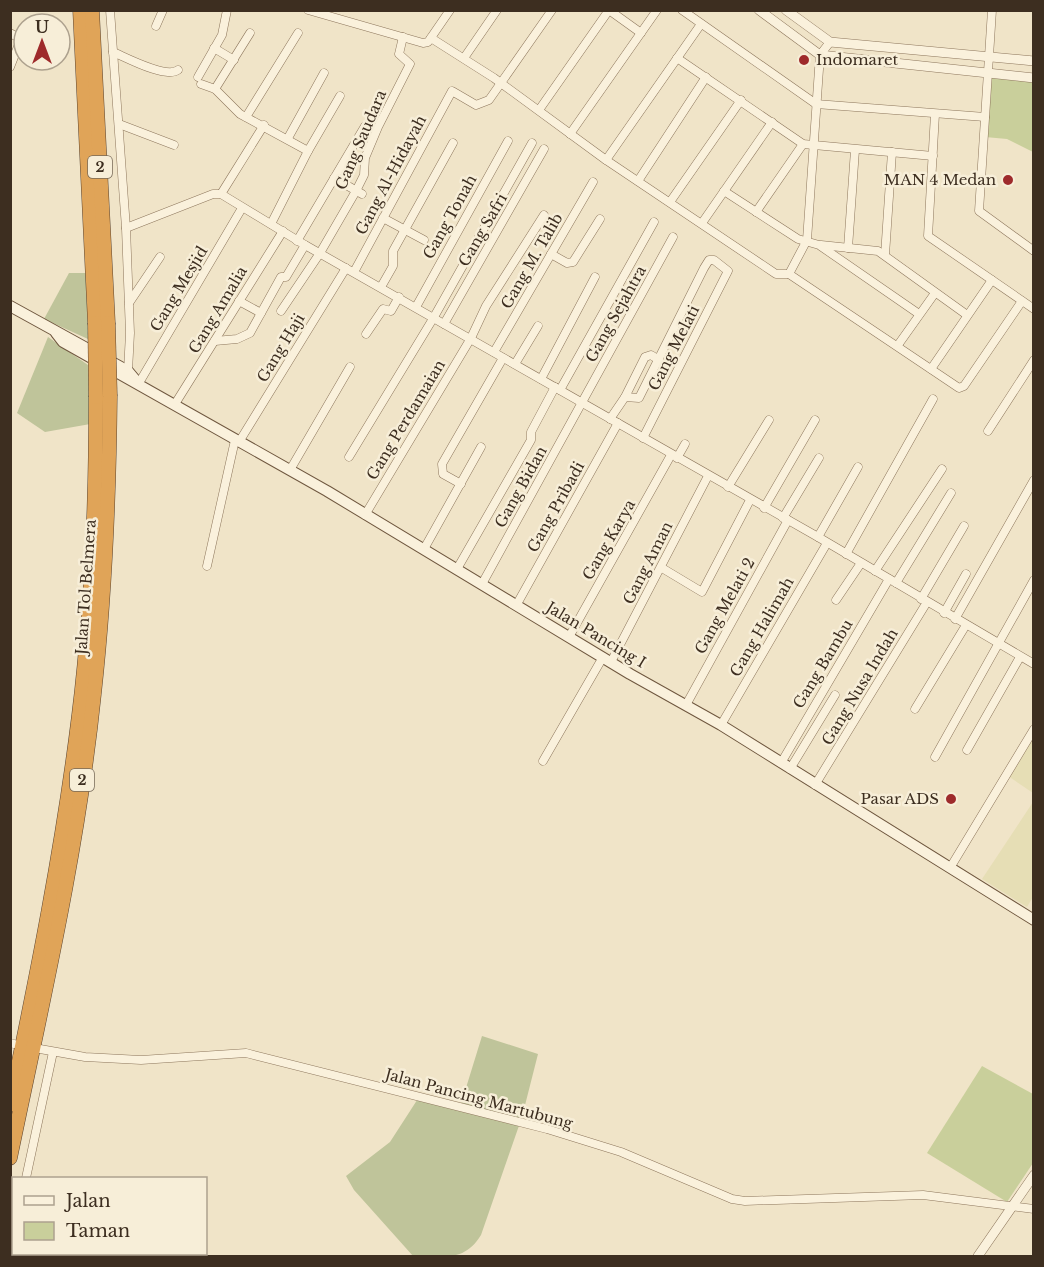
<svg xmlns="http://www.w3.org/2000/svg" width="1044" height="1267" font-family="'Libre Baskerville',serif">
	<rect width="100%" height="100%" fill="#f0e4c8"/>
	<g fill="#e6deb5">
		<polygon points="1033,737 1033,793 1008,776"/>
		<polygon points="1033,802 1033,897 1027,907 982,879"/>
	</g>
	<g fill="#c9cf9b">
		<polygon points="991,76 1033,80 1033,152 1007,139 985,137"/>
		<polygon points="982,1066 1033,1094 1033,1163 1007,1202 927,1153"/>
	</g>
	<g fill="#bfc49a">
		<polygon points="69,273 87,273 88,339 44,319"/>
		<polygon points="48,337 88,365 96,423 45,432 17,413"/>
		<path d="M482,1036l56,18 -16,63 -41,118c-17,28 -39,21 -68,21l-59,-66 -8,-14 44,-34 31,-48 40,10z"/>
	</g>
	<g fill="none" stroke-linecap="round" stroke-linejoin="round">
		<g stroke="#8d765c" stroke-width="9">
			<g id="minor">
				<polyline points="110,10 126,228 130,333 128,371"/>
				<polyline points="308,10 423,43 428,42 450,10"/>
				<polyline points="682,10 816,104 985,117"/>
				<polyline points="992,10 979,211 1034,251"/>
				<polyline points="156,26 163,10"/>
				<polyline points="10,33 21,39 10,67"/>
				<polyline points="431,38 494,78 606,160 776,274 789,274 959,388 964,386 1022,301"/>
				<polyline points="214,48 234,60"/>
				<path d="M113,52c14,6 53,27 65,18"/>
				<polyline points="464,58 497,10"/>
				<polyline points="677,58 803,144 933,156"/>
				<polyline points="198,77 222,35 227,10"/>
				<polyline points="201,84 215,89 240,114 308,151"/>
				<polyline points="215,89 250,33"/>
				<polyline points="539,110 609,10 641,33"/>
				<polyline points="935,114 928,236 1034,309"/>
				<polyline points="246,117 298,33"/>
				<polyline points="119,124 174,145"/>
				<polyline points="570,134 657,10"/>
				<polyline points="288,138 324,73"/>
				<polyline points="606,160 701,24"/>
				<polyline points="334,178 362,194"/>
				<polyline points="638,181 706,77"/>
				<polyline points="724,191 798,239 819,245 919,314"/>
				<polyline points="221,194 264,125"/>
				<polyline points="670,202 741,100"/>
				<polyline points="756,212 803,144"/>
				<polyline points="383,218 424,240"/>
				<polyline points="702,223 772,122"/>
				<polyline points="271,224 308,151 340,96"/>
				<polyline points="126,228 213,194 221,194 305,245 818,537 1034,664"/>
				<polyline points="297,241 365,126"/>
				<polyline points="821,245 878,251 967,315"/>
				<polyline points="848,248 855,150"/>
				<polyline points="551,254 567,263 573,262 600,219"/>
				<polyline points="885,255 892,152"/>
				<polyline points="354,272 452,91 476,105 489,100 552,10"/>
				<polyline points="789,274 807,240 820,55 830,42"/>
				<polyline points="381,287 393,266 393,251 453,143"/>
				<polyline points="239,301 261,313"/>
				<polyline points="129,303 160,257"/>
				<polyline points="416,307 508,141"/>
				<polyline points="281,311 320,253 356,191 364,175 365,158 378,127 410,64 399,54 403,37"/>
				<polyline points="444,324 544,149"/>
				<polyline points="366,334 383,309 391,311 399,297"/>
				<polyline points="215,341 237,339 250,333 281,277 286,277 305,245"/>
				<polyline points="898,345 935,293"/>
				<polyline points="494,352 593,182"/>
				<polyline points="515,364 538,326"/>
				<polyline points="931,369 992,280"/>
				<polyline points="541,379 595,277"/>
				<polyline points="139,383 242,208"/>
				<polyline points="560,390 654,222"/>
				<polyline points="625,397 645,357 651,355 659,360"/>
				<polyline points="175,404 283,231"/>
				<polyline points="610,419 625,397 639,398 704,268 709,260 714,260 728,271 643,438"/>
				<polyline points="988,431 1034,360"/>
				<polyline points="239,442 346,268"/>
				<polyline points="349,457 434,317 532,143"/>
				<polyline points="677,458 685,444"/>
				<polyline points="290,470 350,367"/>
				<polyline points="461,484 443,474 442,464 503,358"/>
				<polyline points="728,487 769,420"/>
				<polyline points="764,508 815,420"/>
				<polyline points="365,515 471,338 486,306 544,215"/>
				<polyline points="783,518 819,458"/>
				<polyline points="818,537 858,467"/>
				<polyline points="424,549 481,447"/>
				<polyline points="846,554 933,399"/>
				<polyline points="207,566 235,440"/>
				<polyline points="662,568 702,592 750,500"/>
				<polyline points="457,569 531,440 531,432 555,387"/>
				<polyline points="875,571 942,469"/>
				<polyline points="896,583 951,493"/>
				<polyline points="482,584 673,237"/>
				<polyline points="921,599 964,526"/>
				<polyline points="836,600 861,563"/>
				<polyline points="517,604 618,423"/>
				<polyline points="944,613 966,574"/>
				<polyline points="955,619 1034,480"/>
				<polyline points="569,637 671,455"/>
				<polyline points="611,662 708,476"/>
				<polyline points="686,705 788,520"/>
				<polyline points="915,709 966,625"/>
				<polyline points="721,725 827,543"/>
				<polyline points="967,750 1020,657"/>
				<polyline points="935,757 1034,580"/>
				<polyline points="543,761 603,657"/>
				<polyline points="781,763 889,579"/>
				<polyline points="790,769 835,695"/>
				<polyline points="815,785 927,602"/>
				<polyline points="950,868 1034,729"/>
				<polyline points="10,1043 14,1044"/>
				<polyline points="40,1049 85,1057 141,1060 246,1053 547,1129 621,1152 732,1199 745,1201 923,1195 1034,1209"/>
				<polyline points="26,1178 53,1052"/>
				<polyline points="10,1251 14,1235"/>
			</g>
		</g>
		<g stroke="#8d765c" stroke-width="10">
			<g id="tertiary">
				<polyline points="759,10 820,55 1034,78"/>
				<polyline points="786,10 830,42 1034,61"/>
				<polyline points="978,1256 1034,1175"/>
			</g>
		</g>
		<g stroke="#6f573f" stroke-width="12">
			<g id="secondary">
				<polyline points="10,306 128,371 138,383"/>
				<polyline points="56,333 63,342 327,491 630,674 721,725 1034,920"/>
			</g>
		</g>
		<g stroke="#5b4430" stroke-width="15">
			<g id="motorway">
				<polyline points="80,10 95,323"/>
				<polyline points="92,10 108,323"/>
				<path d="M10,1105c27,-130 53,-259 69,-390 13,-105 17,-212 17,-318"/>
				<path d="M10,1158c32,-154 68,-307 84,-464 11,-99 15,-199 16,-298"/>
			</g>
		</g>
		<use href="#minor" stroke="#faf1dc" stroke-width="8"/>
		<use href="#tertiary" stroke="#faf1dc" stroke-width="9"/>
		<use href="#secondary" stroke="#faf1dc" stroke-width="10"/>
		<use href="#motorway" stroke="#e0a458" stroke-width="14"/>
		<g stroke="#5b4430" stroke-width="15" stroke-linecap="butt">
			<g id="motorway-bridge">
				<polyline points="95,323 96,397"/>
				<polyline points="108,323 110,396"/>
			</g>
		</g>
		<use href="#motorway-bridge" stroke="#e0a458" stroke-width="14"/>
	</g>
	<g fill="#9e2a2b" stroke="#f7eed8" stroke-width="2">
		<circle cx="804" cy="60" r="6"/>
		<circle cx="1008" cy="180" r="6"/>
		<circle cx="951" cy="799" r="6"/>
	</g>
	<g text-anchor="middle" stroke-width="5" stroke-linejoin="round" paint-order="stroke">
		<g fill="#f7eed8" stroke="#756857" stroke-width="1.5">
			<rect x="88" y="156" width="24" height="22" rx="4.5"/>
			<rect x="70" y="769" width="24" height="22" rx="4.5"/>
		</g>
		<g font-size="14" font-weight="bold" fill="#3d2e20">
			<text x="100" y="172">2</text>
			<text x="82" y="785">2</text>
		</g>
		<g font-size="15" fill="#3d2e20" stroke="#f7eed8" text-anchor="end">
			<text x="816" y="65" text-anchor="start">Indomaret</text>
			<text x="996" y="185">MAN 4 Medan</text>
			<text x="939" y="804">Pasar ADS</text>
		</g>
		<g font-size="15" fill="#3d2e20" stroke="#f7eed8">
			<text transform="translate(361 140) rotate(-67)" y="5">Gang Saudara</text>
			<text transform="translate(391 175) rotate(-62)" y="5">Gang Al-Hidayah</text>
			<text transform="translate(450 217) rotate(-61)" y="5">Gang Tonah</text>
			<text transform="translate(483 230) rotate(-60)" y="5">Gang Safri</text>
			<text transform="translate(532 261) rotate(-60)" y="5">Gang M. Talib</text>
			<text transform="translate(179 289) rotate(-59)" y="5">Gang Mesjid</text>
			<text transform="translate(218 310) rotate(-59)" y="5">Gang Amalia</text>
			<text transform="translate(616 314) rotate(-61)" y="5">Gang Sejahtra</text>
			<text transform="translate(281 348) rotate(-59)" y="5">Gang Haji</text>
			<text transform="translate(674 348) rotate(-63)" y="5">Gang Melati</text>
			<text transform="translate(406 420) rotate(-59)" y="5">Gang Perdamaian</text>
			<text transform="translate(521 487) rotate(-61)" y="5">Gang Bidan</text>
			<text transform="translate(556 507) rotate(-61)" y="5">Gang Pribadi</text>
			<text transform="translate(609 540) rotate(-60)" y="5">Gang Karya</text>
			<text transform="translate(648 563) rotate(-63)" y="5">Gang Aman</text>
			<text transform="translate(86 587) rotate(-86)" y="5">Jalan Tol Belmera</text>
			<text transform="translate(725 606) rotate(-61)" y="5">Gang Melati 2</text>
			<text transform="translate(762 627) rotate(-60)" y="5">Gang Halimah</text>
			<text transform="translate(596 635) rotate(31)" y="5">Jalan Pancing I</text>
			<text transform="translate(823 664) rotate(-59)" y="5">Gang Bambu</text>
			<text transform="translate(860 687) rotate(-59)" y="5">Gang Nusa Indah</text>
			<text transform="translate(479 1099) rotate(15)" y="5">Jalan Pancing Martubung</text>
		</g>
	</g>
	<rect width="1044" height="1267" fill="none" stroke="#3d2e20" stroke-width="24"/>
	<rect x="12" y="1177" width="195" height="78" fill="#f7eed8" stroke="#ada18e" stroke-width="1.5"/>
	<rect x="24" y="1196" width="30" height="9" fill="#faf1dc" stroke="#ada18e" stroke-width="1.5"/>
	<text x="66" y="1207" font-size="18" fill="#3d2e20">Jalan</text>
	<rect x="24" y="1222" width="30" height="18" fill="#c9cf9b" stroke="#ada18e" stroke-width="1.5"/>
	<text x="66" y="1237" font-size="18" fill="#3d2e20">Taman</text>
	<g transform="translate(42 42)"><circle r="28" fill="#f7eed8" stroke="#ada18e" stroke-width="1.5"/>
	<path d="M0-4.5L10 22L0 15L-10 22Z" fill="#9e2a2b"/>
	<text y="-9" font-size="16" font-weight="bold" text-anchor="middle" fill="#3d2e20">U</text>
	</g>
</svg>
